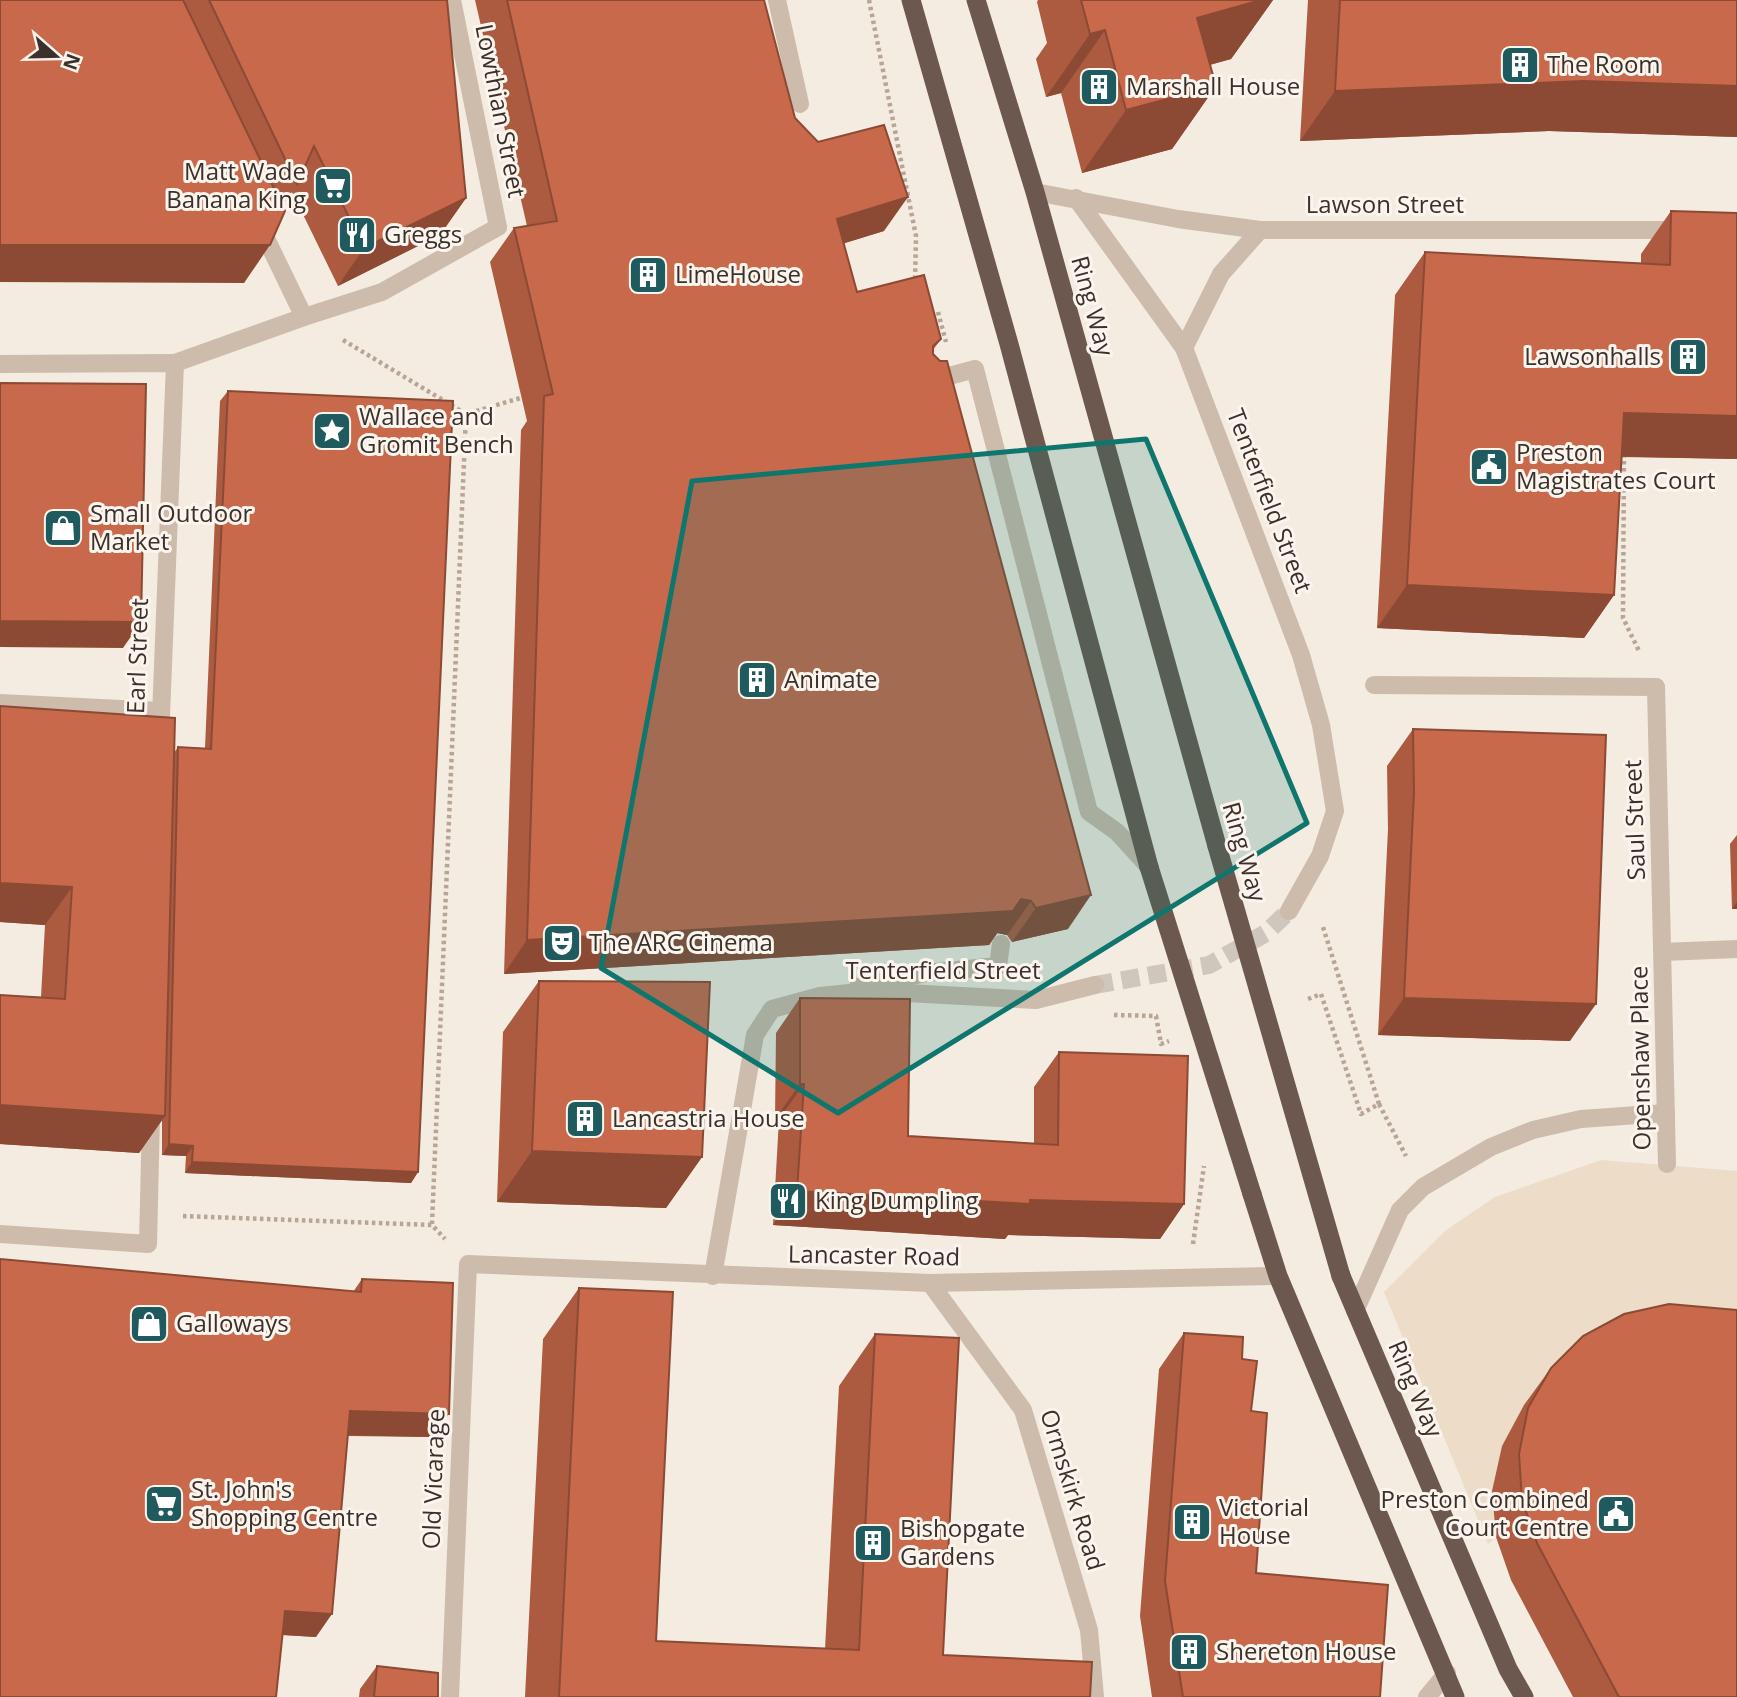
<svg xmlns="http://www.w3.org/2000/svg" width="1737" height="1697" font-family="'Open Sans',sans-serif">
	<rect width="100%" height="100%" fill="#f4ebe1"/>
	<polygon fill="#ecdcc8" points="1601,1160 1737,1171 1737,1329 1524,1405 1502,1446 1492,1491 1496,1537 1488,1544 1384,1292 1445,1231 1495,1197"/>
	<g fill="none" stroke-linecap="round" stroke-linejoin="round">
		<polyline stroke="#cfc6bd" stroke-width="18" stroke-dasharray="18 9" stroke-linecap="butt" points="1095,985 1209,965 1266,933 1289,911"/>
		<g stroke="#b9a596" stroke-width="4.5" stroke-dasharray="3.5 3.5" stroke-linecap="butt">
			<polyline points="869,0 916,236 915,281"/>
			<polyline points="938,312 946,342"/>
			<polyline points="343,340 466,414 524,397"/>
			<polyline points="1624,454 1623,618 1639,651"/>
			<polyline points="1308,999 1321,994 1361,1114 1379,1104 1322,924"/>
			<polyline points="1114,1015 1156,1016 1161,1044 1169,1041"/>
			<polyline points="1379,1104 1406,1156"/>
			<polyline points="183,1216 432,1225 445,1239"/>
			<polyline points="432,1224 466,414"/>
			<polyline points="1193,1244 1204,1166"/>
		</g>
		<g stroke="#cdbbac" stroke-width="18">
			<polyline points="777,0 800,104"/>
			<polyline points="304,317 382,292 498,227 452,0"/>
			<polyline points="927,382 975,369 1089,812 1117,832 1149,867"/>
			<polyline points="1374,685 1656,687"/>
			<polyline points="858,987 926,973 998,966 1001,944"/>
			<polyline points="1355,1311 1400,1210 1423,1187 1491,1147 1533,1130 1581,1119 1666,1113"/>
		</g>
		<polyline stroke="#cdbbac" stroke-width="18" points="175,363 304,317 259,224"/>
		<g stroke="#cdbbac" stroke-width="18">
			<polyline points="1035,192 1178,219 1260,230 1680,230"/>
			<polyline points="1076,198 1184,348 1301,655 1321,725 1335,811 1320,856 1289,911"/>
			<polyline points="1184,348 1221,274 1260,230"/>
			<polyline points="0,364 175,363 160,741"/>
			<polyline points="1656,687 1667,1164"/>
			<polyline points="0,703 161,711"/>
			<polyline points="1663,952 1737,949"/>
			<polyline points="0,1234 148,1244 151,1115"/>
			<polyline points="713,1276 755,1035 772,1009 820,996 870,991 1036,1000 1095,985"/>
			<polyline points="930,1283 1023,1410 1089,1630 1095,1697"/>
			<polyline points="450,1697 468,1264 930,1283 1278,1276"/>
			<polyline points="1427,1697 1447,1673"/>
		</g>
		<g stroke="#6c584f" stroke-width="19">
			<polyline points="911,0 1009,344 1149,867"/>
			<polyline points="976,0 1035,192 1217,846"/>
			<polyline points="1252,1194 1278,1276 1455,1697"/>
			<polyline points="1341,1276 1508,1669 1524,1697"/>
		</g>
		<g stroke="#6c584f" stroke-width="19">
			<polyline points="1217,846 1341,1276"/>
			<polyline points="1149,867 1252,1194"/>
		</g>
	</g>
	<g fill="#ac5a40">
		<polygon points="0,0 447,0 466,198 440,235 338,286 292,192 282,205 244,283"/>
		<polygon points="475,0 764,0 795,118 884,231 844,243 857,292 941,339 933,350 933,354 1068,929 1012,942 1007,935 997,933 989,945 504,974 521,430 527,421 490,262 514,228 527,226"/>
		<polygon points="1038,0 1273,0 1231,59 1210,65 1216,86 1172,149 1082,173 1061,93 1046,97 1036,59 1047,43 1037,2"/>
		<polygon points="1308,0 1737,0 1737,137 1549,131 1300,141"/>
		<polygon points="1671,211 1737,213 1737,459 1621,457 1614,595 1584,638 1377,628 1395,295 1425,252 1641,263 1641,254"/>
		<polygon points="228,391 418,1172 411,1183 185,1173 186,1156 162,1155 162,1120 139,1153 0,1144 0,995 41,997 45,925 0,922 174,753 178,747 205,748 220,401"/>
		<polygon points="1413,729 1570,1041 1378,1035 1388,829 1387,766"/>
		<polygon points="1737,835 1737,909 1732,909 1730,844"/>
		<polygon points="539,981 702,1157 666,1208 497,1202 503,1032"/>
		<polygon points="800,998 908,1136 1034,1144 1034,1087 1059,1052 1184,1204 1160,1239 1008,1235 1005,1239 773,1225 779,1119 775,1119 776,1033"/>
		<polygon points="362,1279 432,1437 348,1436 316,1637 282,1635 0,1697 353,1292"/>
		<polygon points="579,1288 656,1641 825,1649 839,1386 875,1334 943,1655 1090,1697 525,1697 543,1339"/>
		<polygon points="1184,1333 1242,1359 1251,1411 1256,1573 1380,1697 1152,1697 1140,1616 1159,1369"/>
		<polygon points="1551,1368 1737,1697 1573,1697 1511,1580 1496,1537 1492,1491 1502,1446 1524,1405"/>
		<polygon points="377,1666 438,1697 359,1697 360,1689"/>
	</g>
	<g fill="#8c4a34">
		<polygon points="1261,0 1273,0 1231,59 1153,80 1197,18"/>
		<polygon points="1105,30 1061,93 1046,97 1090,34"/>
		<polygon points="1584,81 1737,86 1737,137 1549,131 1300,141 1335,91"/>
		<polygon points="1216,86 1172,149 1082,173 1126,110"/>
		<polygon points="908,197 884,231 813,253 837,219"/>
		<polygon points="466,198 440,235 338,286 364,248"/>
		<polygon points="0,245 270,245 244,283 0,282"/>
		<polygon points="1624,413 1737,416 1737,459 1594,456"/>
		<polygon points="1407,585 1614,595 1584,638 1377,628"/>
		<polygon points="0,621 141,622 123,648 0,647"/>
		<polygon points="0,883 72,887 45,925 0,922"/>
		<polygon points="1091,895 1068,929 1012,942 1036,908"/>
		<polygon points="1021,899 1031,901 1007,935 997,933"/>
		<polygon points="1737,902 1737,909 1732,909"/>
		<polygon points="1013,911 989,945 504,974 527,940"/>
		<polygon points="1404,998 1596,1004 1570,1041 1378,1035"/>
		<polygon points="800,1084 804,1084 779,1119 775,1119"/>
		<polygon points="0,1105 165,1116 139,1153 0,1144"/>
		<polygon points="169,1144 193,1146 186,1156 162,1155"/>
		<polygon points="532,1151 702,1157 666,1208 497,1202"/>
		<polygon points="192,1162 418,1172 411,1183 185,1173"/>
		<polygon points="797,1191 1030,1200 1184,1204 1160,1239 1008,1235 1005,1239 773,1225"/>
		<polygon points="350,1411 449,1414 432,1437 334,1435"/>
		<polygon points="285,1611 332,1614 316,1637 268,1634"/>
	</g>
	<g fill="#c8694b" stroke="#8c4a34" stroke-width="2">
		<polygon points="0,0 183,0 285,211 270,245 0,245"/>
		<polygon points="209,0 447,0 466,198 364,248 314,146 297,184"/>
		<polygon points="507,0 764,0 795,118 818,142 884,125 908,197 837,219 857,292 924,275 941,339 933,346 933,354 940,361 947,361 1091,895 1036,908 1031,901 1021,899 1013,911 527,940 544,396 553,394 514,228 557,221"/>
		<polygon points="1081,0 1261,0 1197,18 1216,86 1126,110 1105,30 1090,34"/>
		<polygon points="1340,0 1737,0 1737,86 1584,81 1335,91"/>
		<polygon points="1671,211 1737,213 1737,416 1624,413 1614,595 1407,585 1425,252 1670,265"/>
		<polygon points="0,383 146,384 141,622 0,621"/>
		<polygon points="228,391 453,401 418,1172 192,1162 193,1146 169,1144 178,747 211,749"/>
		<polygon points="0,706 175,718 165,1116 0,1105 0,995 65,999 72,887 0,883"/>
		<polygon points="1413,729 1606,735 1596,1004 1404,998 1414,792"/>
		<polygon points="539,981 710,982 702,1157 532,1151"/>
		<polygon points="800,998 910,999 908,1136 1058,1145 1059,1052 1188,1056 1184,1204 1030,1200 1030,1204 797,1191 804,1084 800,1084"/>
		<polygon points="0,1259 361,1292 362,1279 453,1283 449,1414 350,1411 332,1614 285,1611 276,1697 0,1697"/>
		<polygon points="579,1288 673,1292 656,1641 859,1650 875,1334 959,1338 943,1655 1092,1662 1090,1697 559,1697"/>
		<polygon points="1669,1304 1737,1310 1737,1697 1619,1697 1537,1543 1522,1500 1519,1454 1528,1408 1551,1368 1583,1336 1624,1314"/>
		<polygon points="1184,1333 1243,1337 1242,1359 1257,1361 1251,1411 1267,1413 1256,1573 1388,1585 1380,1697 1183,1697 1165,1581"/>
		<polygon points="377,1666 438,1673 438,1697 374,1697"/>
	</g>
	<path fill="#0f766e" fill-opacity="0.2" stroke="#0f766e" stroke-width="5" stroke-linejoin="round" d="M1146,439l161,384 -469,290 -237,-145 91,-487z"/>
	<defs>
		<g id="building-square" transform="scale(2.0125)"><rect x="-9" y="-9" width="18" height="18" rx="4" fill="#1f5a5e" stroke="#fbf5ee"/><path d="M-4-6H4V6H1V3H-1V6H-4ZM-2.5-4.3h1.7v1.8h-1.7ZM.8-4.3h1.7v1.8H.8ZM-2.5-1h1.7V.8h-1.7ZM.8-1h1.7V.8H.8Z" fill="#fff"/></g>
		<g id="supermarket-square" transform="scale(2.0125)"><rect x="-9" y="-9" width="18" height="18" rx="4" fill="#1f5a5e" stroke="#fbf5ee"/><path d="M-6-5.5h2.5l.6 2H6L4.5 2H-2.5L-4.4-4H-6ZM-1.5 3.2a1.3 1.3 0 1 0 .1 0ZM3 3.2a1.3 1.3 0 1 0 .1 0Z" fill="#fff"/></g>
		<g id="restaurant-square" transform="scale(2.0125)"><rect x="-9" y="-9" width="18" height="18" rx="4" fill="#1f5a5e" stroke="#fbf5ee"/><path d="M-5-6h1v4h1v-4h1v4h1v-4h1v5L-1.5 .5V6h-2V.5L-5-1ZM5-6V6H3V1.5H1.5Q1.5-4 5-6Z" fill="#fff"/></g>
		<g id="sight-square" transform="scale(2.0125)"><rect x="-9" y="-9" width="18" height="18" rx="4" fill="#1f5a5e" stroke="#fbf5ee"/><path d="M0-6L1.8-2.2L6-1.7L2.9 1.2L3.7 5.4L0 3.3L-3.7 5.4L-2.9 1.2L-6-1.7L-1.8-2.2Z" fill="#fff"/></g>
		<g id="civic-square" transform="scale(2.0125)"><rect x="-9" y="-9" width="18" height="18" rx="4" fill="#1f5a5e" stroke="#fbf5ee"/><path d="M-.6-6.5H3V-4.5H.6V-3L4-1V1h2V6H-6V1h2V-1L-.6-3ZM-1.2 2.5V6h2.4V2.5Z" fill="#fff"/></g>
		<g id="shop-square" transform="scale(2.0125)"><rect x="-9" y="-9" width="18" height="18" rx="4" fill="#1f5a5e" stroke="#fbf5ee"/><path d="M-5-2.5h2.3a2.7 3.5 0 0 1 5.4 0H5L5.5 6h-11ZM-1.5-2.5h3a1.5 2.3 0 0 0-3 0Z" fill="#fff"/></g>
		<g id="theatre-square" transform="scale(2.0125)"><rect x="-9" y="-9" width="18" height="18" rx="4" fill="#1f5a5e" stroke="#fbf5ee"/><path d="M-5-5.5Q0-4 5-5.5V0Q5 5 0 6Q-5 5-5 0ZM-3.3-2.5H-1v1.5H-3.3ZM1-2.5H3.3v1.5H1ZM-2.8 1Q0 5.5 2.8 1Z" fill="#fff"/></g>
	</defs>
	<g fill-rule="evenodd">
		<use href="#building-square" x="1520" y="65"/>
		<use href="#building-square" x="1099" y="87"/>
		<use href="#supermarket-square" x="333" y="186"/>
		<use href="#restaurant-square" x="357" y="235"/>
		<use href="#building-square" x="648" y="275"/>
		<use href="#building-square" x="1688" y="357"/>
		<use href="#sight-square" x="332" y="431"/>
		<use href="#civic-square" x="1489" y="467"/>
		<use href="#shop-square" x="63" y="528"/>
		<use href="#building-square" x="757" y="680"/>
		<use href="#theatre-square" x="562" y="943"/>
		<use href="#building-square" x="585" y="1119"/>
		<use href="#restaurant-square" x="788" y="1201"/>
		<use href="#shop-square" x="149" y="1324"/>
		<use href="#supermarket-square" x="164" y="1504"/>
		<use href="#civic-square" x="1616" y="1514"/>
		<use href="#building-square" x="1192" y="1522"/>
		<use href="#building-square" x="873" y="1543"/>
		<use href="#building-square" x="1189" y="1652"/>
	</g>
	<g text-anchor="middle" stroke-width="6" stroke-linejoin="round" paint-order="stroke">
		<g font-size="24" fill="#3b302b" stroke="#fbf5ee" text-anchor="start">
			<text x="1547" y="73">The Room</text>
			<text x="1126" y="95">Marshall House</text>
			<text x="306" y="180" text-anchor="end">Matt Wade<tspan x="306" dy="28">Banana King</tspan></text>
			<text x="384" y="243">Greggs</text>
			<text x="675" y="283">LimeHouse</text>
			<text x="1661" y="365" text-anchor="end">Lawsonhalls</text>
			<text x="359" y="425">Wallace and<tspan x="359" dy="28">Gromit Bench</tspan></text>
			<text x="1516" y="461">Preston<tspan x="1516" dy="28">Magistrates Court</tspan></text>
			<text x="90" y="522">Small Outdoor<tspan x="90" dy="28">Market</tspan></text>
			<text x="784" y="688">Animate</text>
			<text x="589" y="951">The ARC Cinema</text>
			<text x="612" y="1127">Lancastria House</text>
			<text x="815" y="1209">King Dumpling</text>
			<text x="176" y="1332">Galloways</text>
			<text x="191" y="1498">St. John's<tspan x="191" dy="28">Shopping Centre</tspan></text>
			<text x="1589" y="1508" text-anchor="end">Preston Combined<tspan x="1589" dy="28">Court Centre</tspan></text>
			<text x="1219" y="1516">Victorial<tspan x="1219" dy="28">House</tspan></text>
			<text x="900" y="1537">Bishopgate<tspan x="900" dy="28">Gardens</tspan></text>
			<text x="1216" y="1660">Shereton House</text>
		</g>
		<g font-size="24" fill="#3b302b" stroke="#fbf5ee">
			<text transform="translate(500 111) rotate(79)" y="8">Lowthian Street</text>
			<text x="1385" y="213">Lawson Street</text>
			<text transform="translate(1092 306) rotate(75)" y="8">Ring Way</text>
			<text transform="translate(1269 501) rotate(69)" y="8">Tenterfield Street</text>
			<text transform="translate(138 656) rotate(-88)" y="8">Earl Street</text>
			<text transform="translate(1635 820) rotate(-92)" y="8">Saul Street</text>
			<text transform="translate(1244 852) rotate(74)" y="8">Ring Way</text>
			<text x="943" y="979">Tenterfield Street</text>
			<text transform="translate(1641 1058) rotate(-91)" y="8">Openshaw Place</text>
			<text transform="translate(874 1256) rotate(1)" y="8">Lancaster Road</text>
			<text transform="translate(1415 1389) rotate(67)" y="8">Ring Way</text>
			<text transform="translate(434 1479) rotate(-88)" y="8">Old Vicarage</text>
			<text transform="translate(1072 1490) rotate(73)" y="8">Ormskirk Road</text>
		</g>
	</g>
	<g transform="translate(56 56) rotate(110)" stroke="#fbf5ee" stroke-width="5" paint-order="stroke">
	<path d="M0-5L12 26L0 18L-12 26Z" fill="#3b302b"/>
	<text y="-10" font-size="19" font-weight="bold" text-anchor="middle" fill="#3b302b">N</text>
	</g>
</svg>
